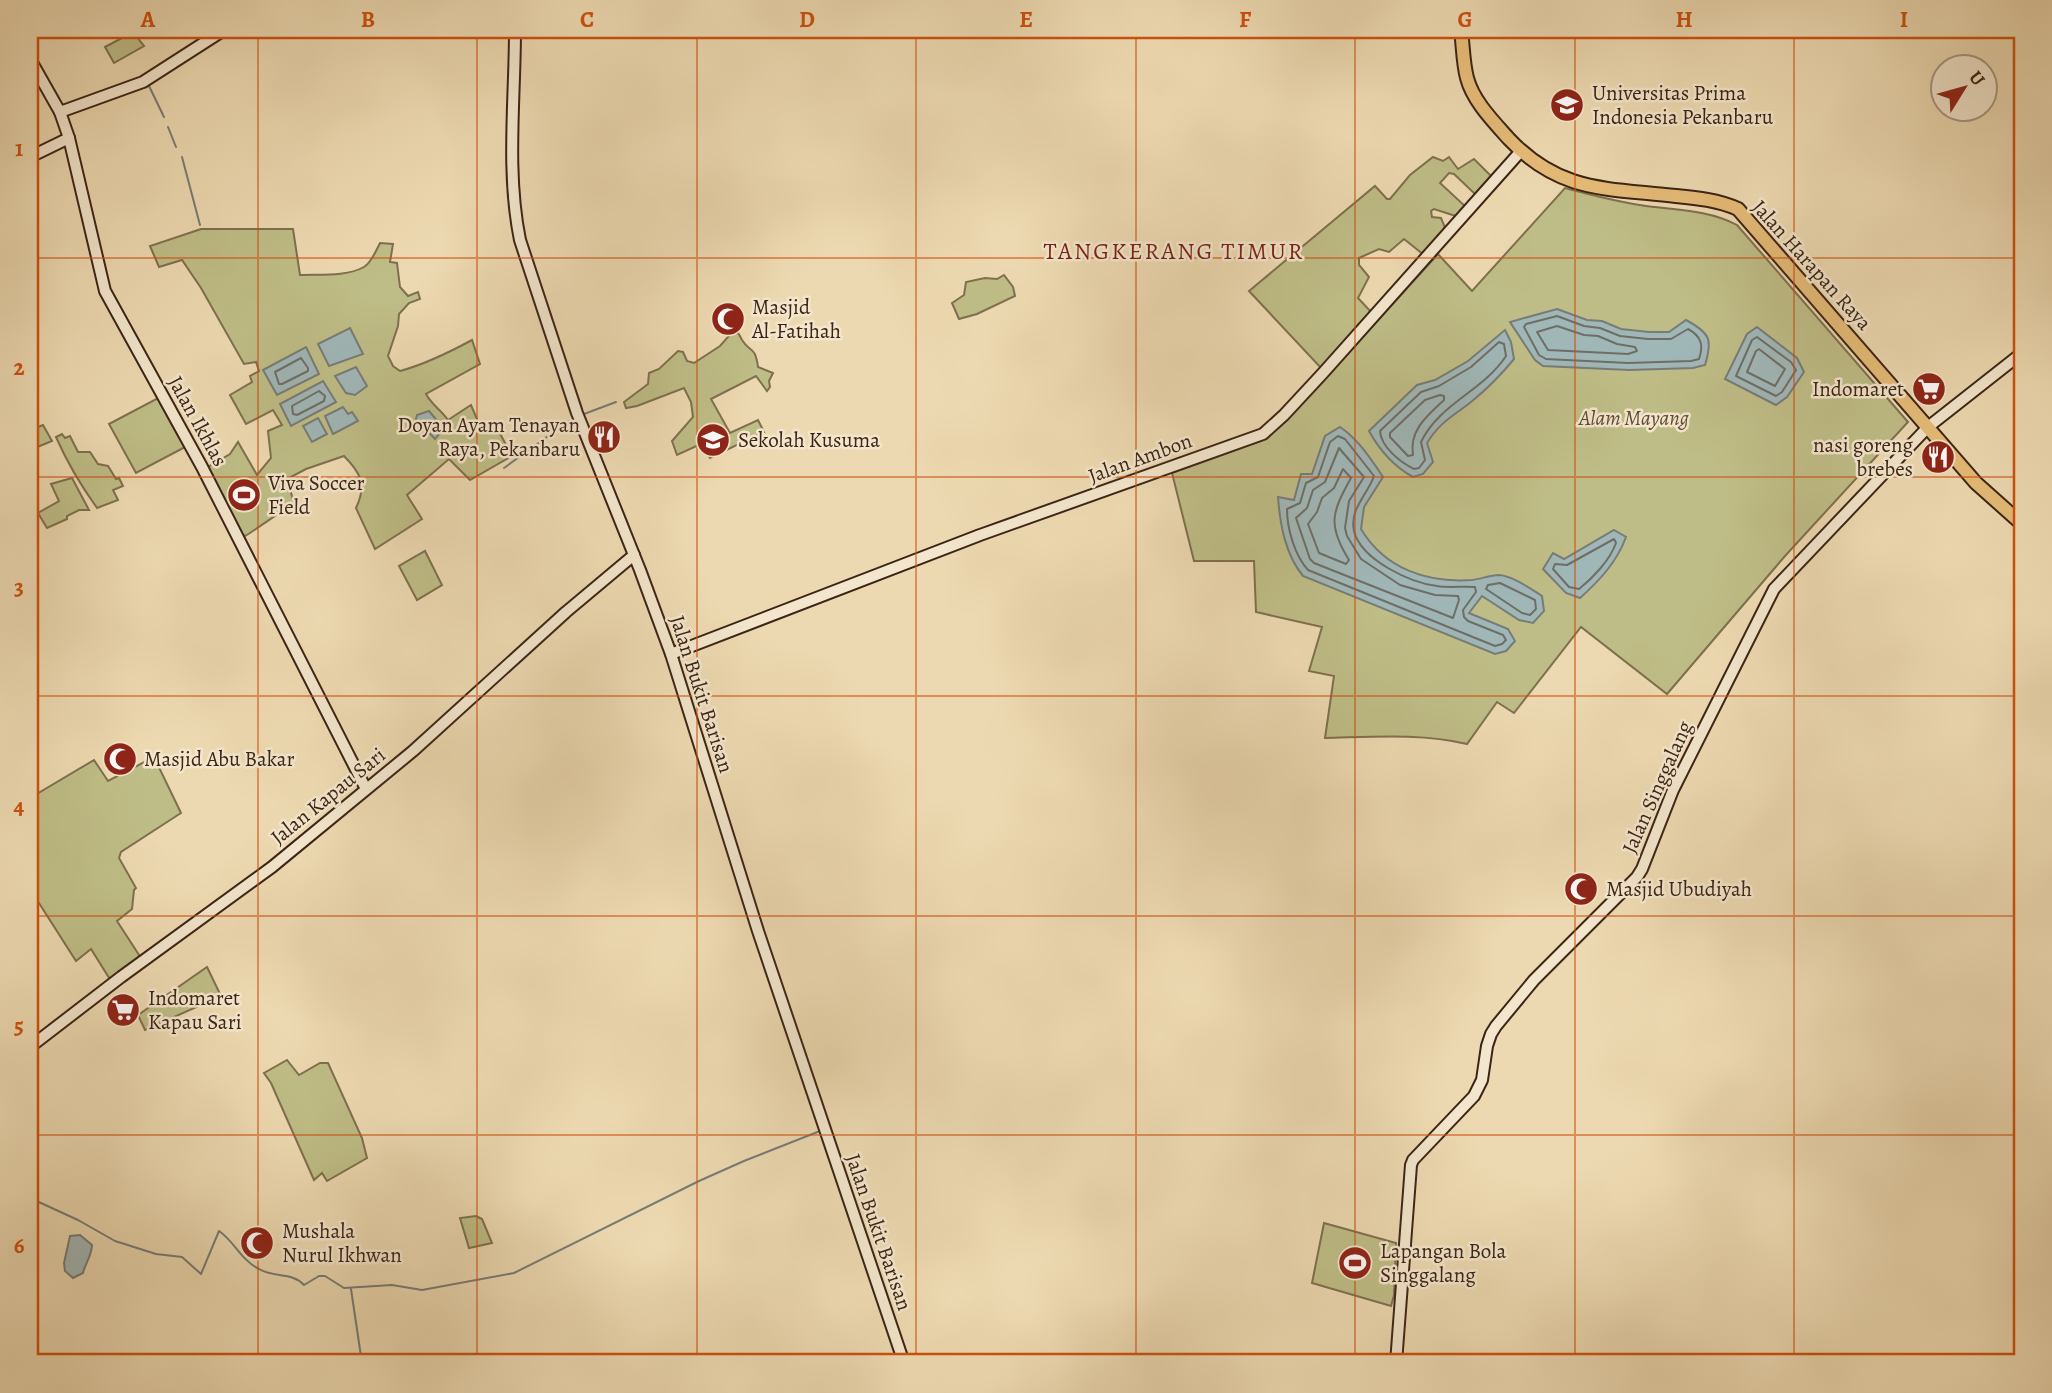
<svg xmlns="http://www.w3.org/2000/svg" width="2052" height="1393" font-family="Alegreya,serif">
	<rect width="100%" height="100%" fill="#edd9b1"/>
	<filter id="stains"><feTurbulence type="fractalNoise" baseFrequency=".00286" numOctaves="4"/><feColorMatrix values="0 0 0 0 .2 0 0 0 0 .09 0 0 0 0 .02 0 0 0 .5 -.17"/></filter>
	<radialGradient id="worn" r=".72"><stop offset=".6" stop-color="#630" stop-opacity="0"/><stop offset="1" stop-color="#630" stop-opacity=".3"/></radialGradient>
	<g fill="#bfbd87" stroke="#7e704e" stroke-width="2">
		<polygon points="133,32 144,46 114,63 105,47"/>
		<polygon points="1433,157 1443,161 1449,157 1458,169 1474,159 1494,179 1476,195 1454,174 1449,173 1440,183 1467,208 1459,217 1434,209 1431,211 1432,217 1441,218 1446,230 1424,255 1404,239 1389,252 1379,249 1359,258 1359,265 1369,277 1358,298 1373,314 1322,369 1249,291 1375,186 1387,199 1390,199 1410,175"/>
		<path d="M1565,188c26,7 53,14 81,18 30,4 64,4 91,19l171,197 -123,134 -118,138 -86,-67 -67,86 -17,-11 -30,42c-46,-11 -95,-7 -142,-6l9,-62 -25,-5 13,-44 -66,-15 -2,-51h-60l-22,-88 89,-32 52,-49 125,-138 34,37z"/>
		<path d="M201,229h92l7,46c19,-1 46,2 64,-8 7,-4 12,-16 16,-24l13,1 -3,18 7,1 3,24 8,9 10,-4 2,7 -11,4 -10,11 -1,12 -10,30 5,10 7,5c26,-7 48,-18 72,-31l8,24 -54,30c5,10 15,16 22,26l23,-15 11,26 14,-5 16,30 -42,24 -21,-21 -42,36 15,24 -47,30 -19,-41c11,-23 5,-35 -12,-52l-38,13 -19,10 7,24 -44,30 -5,3 -3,-1 -34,-68 22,-13 8,-12 19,33 14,-17 -3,-27 14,-6 -9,-15 -27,14 -16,-29 22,-13 -2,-6 9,-5 -3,-9 -12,2 -43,-76 -19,-28 -23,7 -9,-21z"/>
		<polygon points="1004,275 1013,287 1015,296 977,314 959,319 952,303 964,295 966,282 985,278 997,279"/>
		<path d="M735,329c3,3 5,7 7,11 8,13 13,5 16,27l15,6 -4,8 1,6 -3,4 -11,-15 -45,23 19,34 28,-13 6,12 -54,26 -7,-15 -26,12 -5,-14 21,-24 -2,-15 -7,-14 -47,18 -11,2 -2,-6 24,-18 1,-11 10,-4 19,-18 5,1 4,9 7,2 26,-17z"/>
		<polygon points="160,397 187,446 136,473 109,424"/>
		<polygon points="43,425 52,441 30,450 30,430"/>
		<path d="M62,434l3,4 5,-2 8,16h12l8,12 10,2 8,13 3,-1 4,8 -10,4 5,10 -21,8c-15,-21 -31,-48 -41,-71z"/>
		<polygon points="72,478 89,510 79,510 67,516 67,519 47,528 38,513 59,501 51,484"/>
		<polygon points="425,551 442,585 417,600 399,566"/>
		<polygon points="154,757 181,813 121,852 119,858 136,888 134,890 132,909 117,921 141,958 111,981 91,949 76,961 30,889 30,798 94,760 108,781"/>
		<polygon points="207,967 221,996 145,1030 138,1015"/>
		<polygon points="287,1060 299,1075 320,1063 328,1063 362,1138 367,1158 327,1181 322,1173 314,1180 271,1083 264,1073"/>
		<polygon points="476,1216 482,1219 492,1243 469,1248 460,1218"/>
		<polygon points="1324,1223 1396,1243 1394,1295 1391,1306 1312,1283"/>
	</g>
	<g fill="#a0b7b8" stroke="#787c77" stroke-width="2">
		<path d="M1557,309l30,11 15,1 19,8 28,3h20l17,-12c24,13 27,19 19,45l-12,3 -64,2 -86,-4 -8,-6 -25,-38z"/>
		<polygon points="1757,327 1797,358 1804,372 1787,397 1776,405 1725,379 1747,334"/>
		<polygon points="350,328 363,354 329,366 318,344"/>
		<path d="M1505,330l6,12 3,17c-13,16 -27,30 -43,43 -19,15 -31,20 -44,41l6,19 -10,12 -10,3c-20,-11 -33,-26 -44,-46l48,-46 18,-5 33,-19z"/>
		<polygon points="306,347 319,374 277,395 263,370"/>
		<polygon points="356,367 367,386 355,395 346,393 335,376"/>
		<polygon points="323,381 336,402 291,426 280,404"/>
		<polygon points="343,407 348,414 352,412 358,421 333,434 325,416"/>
		<polygon points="429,411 446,431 440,433 435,439 416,419 417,415"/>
		<polygon points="318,418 327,434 312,442 303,426"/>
		<path d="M1340,427c18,12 31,32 43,50l-19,30 -3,22c24,40 66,54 111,51 9,-1 18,-5 27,-5 14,1 32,14 43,21l2,15 -11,12 -14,-3 -37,-24 -13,17 39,16 7,12 -9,10 -11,3 -192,-78c-18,-22 -23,-52 -25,-79l16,3 7,-26h11l13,-38z"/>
		<path d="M1614,530l12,7c-9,25 -27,44 -46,61l-14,-5 -23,-24 10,-16 11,6z"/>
		<path d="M80,1235l12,10c0,10 -7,19 -9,28l-10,5 -8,-7 -1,-8 6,-27z"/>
	</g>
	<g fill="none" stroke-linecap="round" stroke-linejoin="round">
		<g stroke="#6e6e67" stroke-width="2">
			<path d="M1557,316l27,10 16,2 20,8 28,3h23l17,-10c13,7 16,16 11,30l-8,2 -63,2 -82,-4 -7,-4 -15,-28 2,-3z"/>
			<polygon points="1557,326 1584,335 1598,336 1617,344 1635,347 1637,351 1628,354 1548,350 1537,332"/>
			<polygon points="1757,337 1791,362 1796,370 1782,392 1776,396 1736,376 1752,340"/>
			<path d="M1499,342l5,2 2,12c-23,35 -67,48 -85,86l4,18 -6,8 -5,1c-14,-7 -33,-22 -34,-38l41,-39 18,-6 32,-19z"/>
			<polygon points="1759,349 1785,369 1775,386 1747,372 1756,351"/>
			<polygon points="301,358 308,368 308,371 282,384 279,384 275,372"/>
			<polygon points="319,391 325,396 324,401 297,415 293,414 292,406"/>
			<path d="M1440,395l4,1v4c-17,16 -35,30 -31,55l-5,1 -18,-19v-4l35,-33z"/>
			<path d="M1338,436l7,3 29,37c-6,18 -25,33 -20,55 7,29 57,52 83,55 12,2 26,0 38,1l1,5 -13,18 1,7 4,4 35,14 3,5 -4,4 -7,2 -187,-76c-13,-14 -21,-41 -21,-61l13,-6 6,-20 12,-6 12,-35z"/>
			<polygon points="1339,448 1364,477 1349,501 1345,528 1347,536 1361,559 1400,585 1435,595 1458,596 1459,600 1453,618 1314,563 1310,559 1296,518 1307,508 1313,490 1325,482"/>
			<path d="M1343,469l8,9c-19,34 -24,47 -2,82l-3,4 -27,-11 -11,-29 9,-12 5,-14 12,-10z"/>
			<path d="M1614,539l2,4c-6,17 -23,35 -37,46l-10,-2 -16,-18 2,-5 12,1z"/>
			<polygon points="1500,583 1535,600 1536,609 1530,615 1522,613 1486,589 1488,585"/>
		</g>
		<g stroke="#787c77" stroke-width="2">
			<polyline points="149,86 164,117"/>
			<polyline points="168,127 176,147"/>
			<polyline points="182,157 200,225"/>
			<polyline points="584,414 616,402"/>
			<polyline points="504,468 569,421"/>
			<path d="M30,1198l48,22 37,21 41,13 26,3 19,17 18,-43c15,10 22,29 40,38 15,9 33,3 45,16l15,-9h6l19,12 48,-3 30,5 92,-17 185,-92 45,-20 76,-30"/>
			<polyline points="351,1289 362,1363"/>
		</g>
		<g stroke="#3c2416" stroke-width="14">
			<g id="secondary">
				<path d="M515,30c0,69 -9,142 5,210l57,173 63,157 31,84 87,277 146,432"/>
				<polyline points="30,59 60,112 69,138 105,291 202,467 366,789"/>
				<polyline points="60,112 143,82 224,30"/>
				<polyline points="30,157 69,138"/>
				<polyline points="671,654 980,535 1263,434 1284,415 1323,373 1521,151"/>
				<polyline points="30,1047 121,977 272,867 413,751 566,612 634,555"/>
				<polyline points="1396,1363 1411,1165 1413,1160 1474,1096 1482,1080 1487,1046 1491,1034 1496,1026 1534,980 1637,877 1642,869 1673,790 1774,589 1928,427 2022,353"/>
			</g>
		</g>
		<g stroke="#3c2416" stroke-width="16">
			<path id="primary" d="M1461,30c2,15 2,33 6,48 6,23 26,43 42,61 51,54 98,49 167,57 21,2 42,4 62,13l238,274 46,41"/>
		</g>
		<use href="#secondary" stroke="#f3e6cc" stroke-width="10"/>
		<use href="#primary" stroke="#e6bc78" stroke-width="12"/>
	</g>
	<path fill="none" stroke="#ce510e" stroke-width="2" stroke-opacity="0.55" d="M258,30v1333M477,30v1333M697,30v1333M916,30v1333M1136,30v1333M1355,30v1333M1575,30v1333M1794,30v1333M30,258h1992M30,477h1992M30,696h1992M30,916h1992M30,1135h1992"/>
	<defs>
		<g id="university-disc" transform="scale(1.75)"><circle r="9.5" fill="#8f2418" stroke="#f3e6cc"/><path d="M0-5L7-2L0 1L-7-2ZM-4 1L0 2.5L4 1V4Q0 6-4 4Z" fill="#fff"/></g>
		<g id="mosque-disc" transform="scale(1.75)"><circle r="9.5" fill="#8f2418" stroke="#f3e6cc"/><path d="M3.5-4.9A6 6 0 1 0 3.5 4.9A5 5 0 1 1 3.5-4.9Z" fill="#fff"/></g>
		<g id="supermarket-disc" transform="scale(1.75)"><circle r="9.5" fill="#8f2418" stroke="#f3e6cc"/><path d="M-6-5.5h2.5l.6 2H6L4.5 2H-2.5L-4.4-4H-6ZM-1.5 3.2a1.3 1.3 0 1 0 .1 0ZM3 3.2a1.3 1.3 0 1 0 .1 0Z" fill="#fff"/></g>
		<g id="restaurant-disc" transform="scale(1.75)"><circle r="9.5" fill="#8f2418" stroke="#f3e6cc"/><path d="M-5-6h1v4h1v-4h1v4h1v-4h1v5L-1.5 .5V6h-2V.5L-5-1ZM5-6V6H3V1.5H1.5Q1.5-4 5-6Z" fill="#fff"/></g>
		<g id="school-disc" transform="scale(1.75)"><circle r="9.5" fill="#8f2418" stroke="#f3e6cc"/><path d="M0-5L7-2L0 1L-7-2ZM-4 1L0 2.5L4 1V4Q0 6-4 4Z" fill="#fff"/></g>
		<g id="stadium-disc" transform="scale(1.75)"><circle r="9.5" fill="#8f2418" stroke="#f3e6cc"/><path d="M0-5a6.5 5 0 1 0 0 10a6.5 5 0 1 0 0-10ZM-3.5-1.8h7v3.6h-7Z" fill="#fff"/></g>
	</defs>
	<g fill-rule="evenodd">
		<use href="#university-disc" x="1567" y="105"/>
		<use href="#mosque-disc" x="728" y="319"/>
		<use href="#supermarket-disc" x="1929" y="389"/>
		<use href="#restaurant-disc" x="604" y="437"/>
		<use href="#school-disc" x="713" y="440"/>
		<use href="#restaurant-disc" x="1938" y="457"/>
		<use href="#stadium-disc" x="244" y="495"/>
		<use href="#mosque-disc" x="120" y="759"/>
		<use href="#mosque-disc" x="1581" y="889"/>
		<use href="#supermarket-disc" x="123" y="1010"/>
		<use href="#mosque-disc" x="257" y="1243"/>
		<use href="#stadium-disc" x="1355" y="1263"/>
	</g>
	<g text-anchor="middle" stroke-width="5" stroke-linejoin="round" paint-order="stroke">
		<g font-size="21" fill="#3c2416" stroke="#f3e6cc" text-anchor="start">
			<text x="1592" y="100">Universitas Prima<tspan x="1592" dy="24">Indonesia Pekanbaru</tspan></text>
			<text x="752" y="314">Masjid<tspan x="752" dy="24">Al-Fatihah</tspan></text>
			<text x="1904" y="396" text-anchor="end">Indomaret</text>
			<text x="580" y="432" text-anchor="end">Doyan Ayam Tenayan<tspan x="580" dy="24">Raya, Pekanbaru</tspan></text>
			<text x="738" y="447">Sekolah Kusuma</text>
			<text x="1913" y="452" text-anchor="end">nasi goreng<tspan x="1913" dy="24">brebes</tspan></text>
			<text x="268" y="490">Viva Soccer<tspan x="268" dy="24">Field</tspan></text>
			<text x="144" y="766">Masjid Abu Bakar</text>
			<text x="1606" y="896">Masjid Ubudiyah</text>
			<text x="148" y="1005">Indomaret<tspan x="148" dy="24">Kapau Sari</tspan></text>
			<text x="282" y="1238">Mushala<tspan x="282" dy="24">Nurul Ikhwan</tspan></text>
			<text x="1380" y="1258">Lapangan Bola<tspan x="1380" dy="24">Singgalang</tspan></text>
		</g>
		<g font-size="21" fill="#3c2416" stroke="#f3e6cc">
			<text transform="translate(1812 265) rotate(48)" y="7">Jalan Harapan Raya</text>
			<text transform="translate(198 421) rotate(61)" y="7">Jalan Ikhlas</text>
			<text transform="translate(1140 458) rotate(-20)" y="7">Jalan Ambon</text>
			<text transform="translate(702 694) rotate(72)" y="7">Jalan Bukit Barisan</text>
			<text transform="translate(1657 787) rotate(-66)" y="7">Jalan Singgalang</text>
			<text transform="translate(328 796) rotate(-39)" y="7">Jalan Kapau Sari</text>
			<text transform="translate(879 1232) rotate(71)" y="7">Jalan Bukit Barisan</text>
		</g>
		<g font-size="21" font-style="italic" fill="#5d4a32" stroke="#f3e6cc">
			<text x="1634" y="425">Alam Mayang</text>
		</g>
		<g font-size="24" letter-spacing="2" fill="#7a1f14" stroke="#f3e6cc">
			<text x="1174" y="259">TANGKERANG TIMUR</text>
		</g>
	</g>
	<rect width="2052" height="1393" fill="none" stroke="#edd9b1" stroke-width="77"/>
	<g transform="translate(1964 88) rotate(53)"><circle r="33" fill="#f3e6cc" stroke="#aa9883" stroke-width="2"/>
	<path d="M0-5L12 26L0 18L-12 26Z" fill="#8f2418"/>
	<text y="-10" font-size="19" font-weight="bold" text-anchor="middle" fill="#3c2416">U</text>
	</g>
	<rect x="38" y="38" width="1976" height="1316" fill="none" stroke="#ce510e" stroke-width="2.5"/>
	<g font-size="23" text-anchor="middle" font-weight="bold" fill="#ce510e">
		<text x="148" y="27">A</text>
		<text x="368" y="27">B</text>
		<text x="587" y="27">C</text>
		<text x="807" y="27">D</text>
		<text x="1026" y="27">E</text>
		<text x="1245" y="27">F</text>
		<text x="1465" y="27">G</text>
		<text x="1684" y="27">H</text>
		<text x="1904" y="27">I</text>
		<text x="19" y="156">1</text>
		<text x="19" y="375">2</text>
		<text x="19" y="595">3</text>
		<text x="19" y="814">4</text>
		<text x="19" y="1033">5</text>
		<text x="19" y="1253">6</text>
	</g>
	<rect width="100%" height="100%" filter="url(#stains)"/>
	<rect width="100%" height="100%" fill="url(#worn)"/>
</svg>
